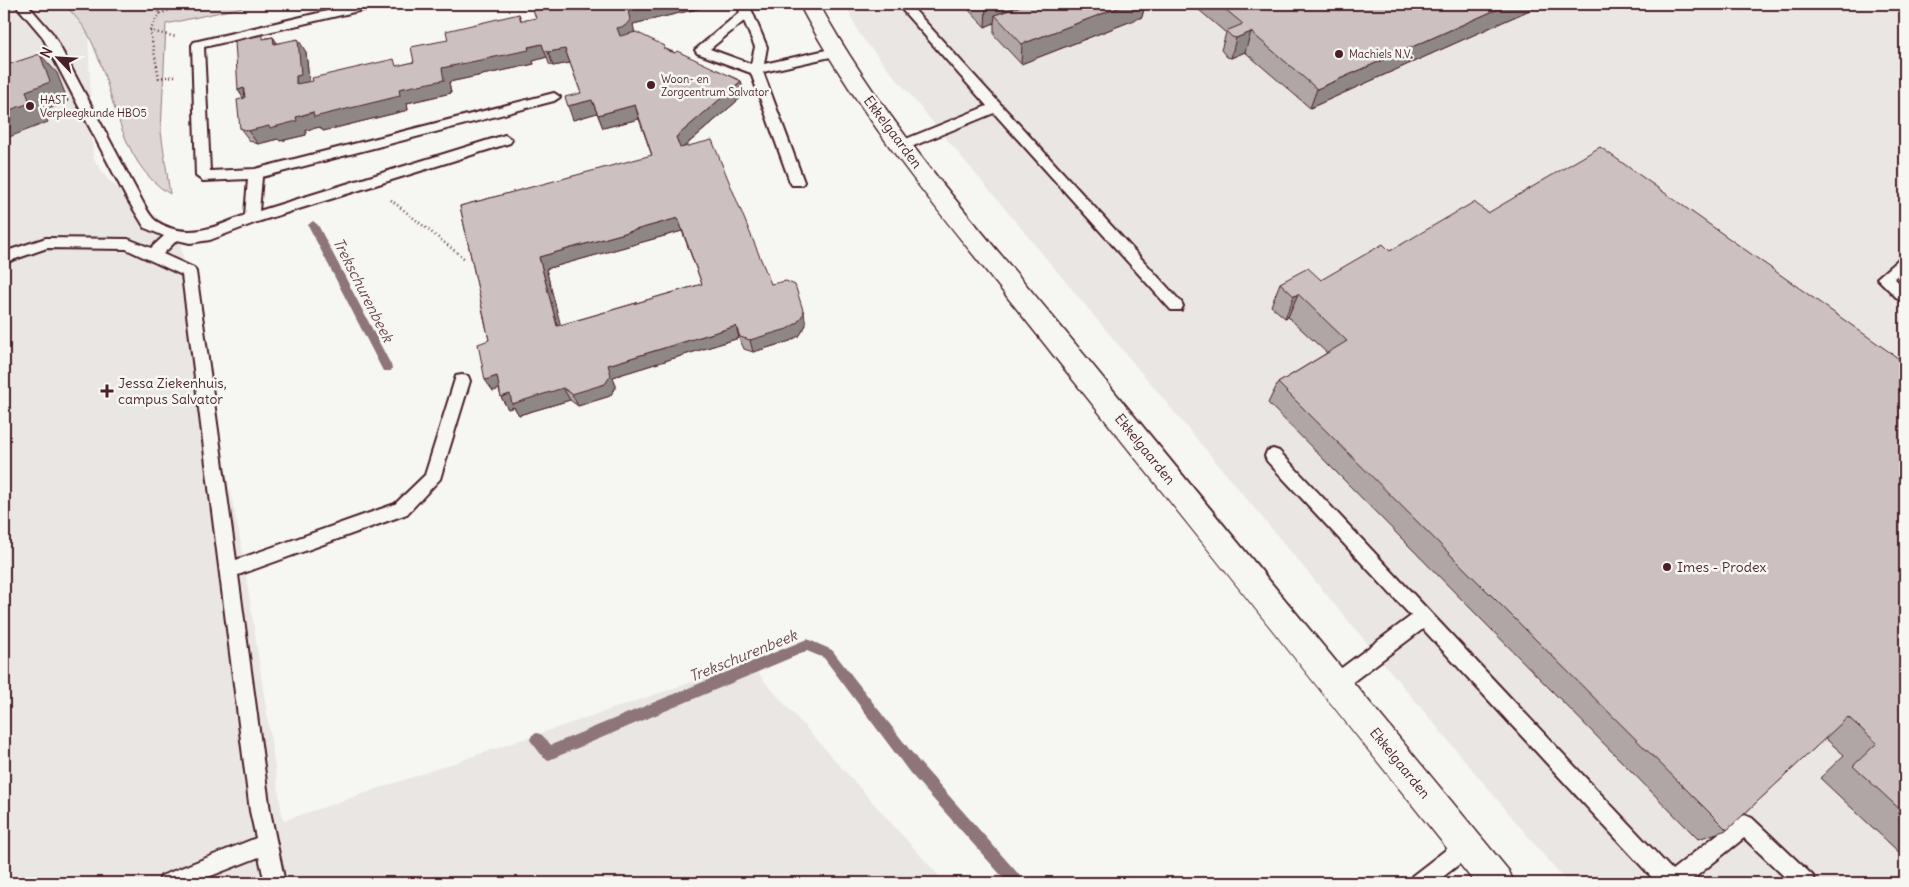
<svg xmlns="http://www.w3.org/2000/svg" width="1909" height="887" font-family="Delius,sans-serif">
	<rect width="100%" height="100%" fill="#f6f6f2"/>
	<filter id="ink" filterUnits="userSpaceOnUse"><feTurbulence type="fractalNoise" baseFrequency=".02" numOctaves="2"/><feDisplacementMap in="SourceGraphic" scale="10" xChannelSelector="R" yChannelSelector="G"/><feConvolveMatrix kernelMatrix="1 2 1 2 8 2 1 2 1" color-interpolation-filters="sRGB"/></filter>
	<g filter="url(#ink)">
		<g fill="#e9e6e3">
			<polygon points="4,4 64,4 88,33 93,158 108,180 178,233 242,549 283,821 751,662 764,681 945,883 4,883"/>
			<polygon points="845,4 1905,4 1905,883 1567,883 860,35"/>
		</g>
		<path fill="#ddd6d5" stroke="#947a80" d="M64,4h193l-91,20 -5,108 9,62c-54,-32 -55,-109 -82,-160 -6,-11 -16,-21 -24,-30z"/>
		<g fill="none" stroke-linecap="round" stroke-linejoin="round">
			<g fill="#8e747a" fill-rule="evenodd">
				<polygon points="313,221 318,225 391,365 392,368 391,371 383,371 308,225"/>
				<polygon points="807,639 832,650 920,763 1022,878 1024,883 1008,883 910,773 824,658 807,651 549,760 544,758 530,740 532,735 537,733 542,735 551,745"/>
			</g>
			<g stroke="#4a1f2b" stroke-width="4">
				<g id="service">
					<path d="M15,4h12l26,30 86,161c4,7 10,21 17,26 30,20 60,6 89,-6l3,-36 -45,2 -7,-5 -4,-131 2,-3 163,-38h12l-2,5 -163,38 6,124 45,-2 299,-76 6,4 -6,4 -292,76 -3,34 246,-76 7,5 -2,3 -253,79 -47,18 -20,3 -13,-3 -14,14 31,14 2,4 40,288 159,-56 30,-29 31,-99 6,-1 6,1 2,5 -30,98 -33,35 -169,61 32,236 15,72h-20l-6,-26 -66,26h-35l3,-7 95,-38 -6,-27 -68,-536 -56,-26 -79,-1 -43,15v-11l42,-14 82,1 23,9 13,-12 -19,-8 -19,-31 -84,-161z"/>
					<path d="M737,4h12l18,43 -3,17 71,-16 6,4 -6,4 -72,16 41,110 -2,3h-10l-2,-3 -39,-109 -54,-20 -2,-3 45,-38zM744,21l11,26 -4,17 -41,-15z"/>
					<polygon points="897,4 909,4 1181,302 1183,306 1181,310 1171,310 994,113 906,149 896,149 894,146 896,143 987,106"/>
					<polygon points="1905,257 1905,270 1894,278 1905,288 1905,303 1900,301 1877,278 1900,258"/>
					<polygon points="1273,449 1279,451 1672,870 1738,818 1745,815 1752,818 1813,876 1816,883 1791,883 1744,838 1688,883 1657,883 1423,629 1342,690 1335,693 1328,690 1326,684 1328,678 1411,616 1267,461 1265,456 1267,451"/>
					<polygon points="1468,835 1475,838 1478,845 1475,852 1435,883 1409,883 1412,876 1461,838"/>
				</g>
			</g>
			<g stroke="#4a1f2b" stroke-width="3">
				<path id="minor" d="M799,4h20c69,125 168,232 258,342 143,176 288,350 432,525l5,12h-39c-141,-175 -281,-351 -421,-527 -89,-114 -187,-224 -255,-352z"/>
			</g>
			<g stroke="#4a1f2b" stroke-width="2.5" stroke-dasharray="1 3" stroke-linecap="butt">
				<polyline points="155,4 159,14"/>
				<polyline points="222,4 256,6"/>
				<polyline points="150,31 177,37"/>
				<polyline points="175,76 159,78 150,31 159,14 185,4"/>
				<polyline points="391,200 465,259"/>
			</g>
			<use href="#service" fill="#f6f6f2" fill-rule="evenodd"/>
			<use href="#minor" fill="#f6f6f2" fill-rule="evenodd"/>
		</g>
		<g fill="#afa6a5" stroke="#4a1f2b" fill-rule="evenodd">
			<polygon points="963,4 1145,4 1142,17 1021,64 994,35 994,23 985,27"/>
			<polygon points="1192,4 1543,4 1310,108 1245,52 1231,58 1227,57 1221,50 1226,33"/>
			<path d="M701,8l-68,16 1,8 32,17 75,32 3,14 -60,52 87,137 35,41 -6,10 -10,6 -37,11 -9,-3 -5,-11 -126,39 3,10 -6,9 -32,10 -8,-6 -51,15 -5,-8 -6,2 -7,-12 -2,-8 -6,2 -4,-51 -29,-134 192,-50 -13,-37 -36,9 -6,-15 -24,7 8,-27 -11,-30 -17,3 -4,-2 -2,-7 -14,4 1,3 -85,18 2,11 -44,10 1,7 -85,21 -3,-4 -14,3v5l-26,6 -2,-2 -20,5 -8,-3 -10,-13 4,-29 -6,-9 28,-52 7,-1 4,6 29,9 3,30 89,-16 16,-4 34,-22 71,-26 3,7zM682,231l20,53 -142,41 -14,-56z"/>
			<polygon points="1488,213 1905,363 1905,858 1820,778 1844,755 1825,738 1727,830 1698,839 1268,403 1278,383 1327,353 1288,317 1285,318 1271,306 1280,283 1321,280 1390,251"/>
		</g>
		<g fill="#8f8786" stroke="#4a1f2b">
			<polygon points="394,4 404,4 395,6"/>
			<polygon points="656,4 701,4 701,8 633,24 635,34 621,41 617,28 628,10"/>
			<polygon points="994,4 1027,4 995,15 994,23 985,27 986,7"/>
			<polygon points="1128,4 1145,4 1142,17 1021,64 1022,44"/>
			<polygon points="1509,4 1543,4 1310,108 1317,89"/>
			<polygon points="1251,32 1245,52 1231,58 1236,38"/>
			<polygon points="273,37 282,51 274,44"/>
			<polygon points="298,39 306,52 310,88 296,84 296,76"/>
			<polygon points="542,44 547,57 533,61 534,64 449,82 451,93 407,103 408,110 323,131 320,127 306,130 306,135 280,141 278,139 258,144 248,131 296,117 399,89 442,68"/>
			<polygon points="565,49 570,63 553,66 548,52"/>
			<polygon points="40,54 57,73 68,101 44,111 48,122 4,139 4,112 26,91"/>
			<polygon points="741,81 744,95 680,150 676,137"/>
			<polygon points="244,88 247,104 238,90"/>
			<polygon points="592,100 597,113 573,120 568,106"/>
			<polygon points="635,105 639,119 603,128 598,115"/>
			<polygon points="678,218 682,231 546,269 564,338 557,326 539,257"/>
			<polygon points="1298,294 1288,317 1285,318 1294,296"/>
			<polygon points="804,313 806,325 800,335 790,341 753,352 750,340"/>
			<polygon points="736,326 739,338 613,377 616,387 610,396 578,406 572,394 608,365"/>
			<polygon points="497,376 504,388 493,391 485,380"/>
			<polygon points="563,388 570,400 519,415 514,407 508,409 501,397 510,394"/>
		</g>
		<g fill="#ccc1c0" stroke="#4a1f2b" fill-rule="evenodd">
			<path d="M545,4h111l-28,6 2,10 -5,6 -8,2 3,8 16,-4 29,14 -2,2 4,2 8,3 2,-2 64,30 -65,56 4,11 32,-8 59,144 15,-3 9,4 9,28 -7,10 -10,6 -37,11 -10,-3 -4,-11 -128,39 3,10 -6,9 -33,10 -9,-6 -51,16 -2,-10 -9,3 -4,-21 -12,4 -7,-36 11,-4 -29,-134 192,-51 -17,-50 -37,10 -6,-15 -24,6 -3,-9 16,-4 -16,-44 -17,3 -4,-2 -2,-6 -14,3 1,3 -87,18 2,12 -45,9 1,7 -86,21 -1,-5 -17,5 1,4 -27,7 -1,-2 -21,5 -8,-3 -3,-28 8,-2 -1,-10 -6,2 -3,-49 28,-6v4l10,-2 1,7 24,-5 3,36 -5,1v8l17,-3 -1,-3 82,-19 2,7 18,-4 -3,-15 37,-7 -2,-9 73,-17 2,7 15,-3 -4,-11zM678,218l24,66 -145,42 -18,-69z"/>
			<polygon points="983,4 994,4 986,7"/>
			<polygon points="1026,4 1128,4 1022,44 995,15"/>
			<polygon points="1219,4 1509,4 1317,89 1251,32 1236,38 1232,37 1226,31 1243,24"/>
			<polygon points="40,54 50,82 26,91 30,103 4,112 4,66"/>
			<polygon points="1600,147 1905,363 1905,814 1853,766 1877,743 1848,717 1727,830 1278,383 1347,341 1298,294 1294,296 1280,283 1308,268 1321,280 1383,244 1390,251 1474,202 1488,213"/>
		</g>
	</g>
	<g fill="#4a1f2b" stroke="#f6f6f2" stroke-width="2">
		<circle cx="1339" cy="54" r="5"/>
		<circle cx="651" cy="85" r="5"/>
		<circle cx="30" cy="106" r="5"/>
		<path d="M104.5 383.5h5v5h5v5h-5v5h-5v-5h-5v-5h5z"/>
		<circle cx="1667" cy="567" r="5"/>
	</g>
	<g text-anchor="middle" stroke-width="5" stroke-linejoin="round" paint-order="stroke">
		<g font-size="11" fill="#4a1f2b" stroke="#f6f6f2" text-anchor="start">
			<text x="1349" y="58">Machiels N.V.</text>
			<text x="661" y="83">Woon- en<tspan x="661" dy="13">Zorgcentrum Salvator</tspan></text>
			<text x="40" y="104">HAST<tspan x="40" dy="13">Verpleegkunde HBO5</tspan></text>
		</g>
		<g font-size="14" fill="#4a1f2b" stroke="#f6f6f2">
			<text transform="translate(893 132) rotate(53)" y="5">Ekkelgaarden</text>
			<text transform="translate(1145 449) rotate(51)" y="5">Ekkelgaarden</text>
			<text transform="translate(1400 763) rotate(51)" y="5">Ekkelgaarden</text>
		</g>
		<g font-size="14" fill="#4a1f2b" stroke="#f6f6f2" text-anchor="start">
			<text x="118" y="388">Jessa Ziekenhuis,<tspan x="118" dy="16">campus Salvator</tspan></text>
			<text x="1677" y="572">Imes - Prodex</text>
		</g>
		<g font-size="15" font-style="italic" fill="#6c4a52" stroke="#f6f6f2">
			<text transform="translate(363 290) rotate(63)" y="5">Trekschurenbeek</text>
			<text transform="translate(743 656) rotate(-22)" y="5">Trekschurenbeek</text>
		</g>
	</g>
	<rect width="1909" height="887" fill="none" stroke="#f6f6f2" stroke-width="20"/>
	<rect x="10" y="10" width="1889" height="867" fill="none" stroke="#4a1f2b" stroke-width="2" filter="url(#ink)"/>
	<g transform="translate(58 58) rotate(295)" stroke="#f6f6f2" stroke-width="4" paint-order="stroke">
	<path d="M0-4L9 19L0 12L-9 19Z" fill="#4a1f2b"/>
	<text y="-8" font-size="14" font-weight="bold" text-anchor="middle" fill="#4a1f2b">N</text>
	</g>
</svg>
